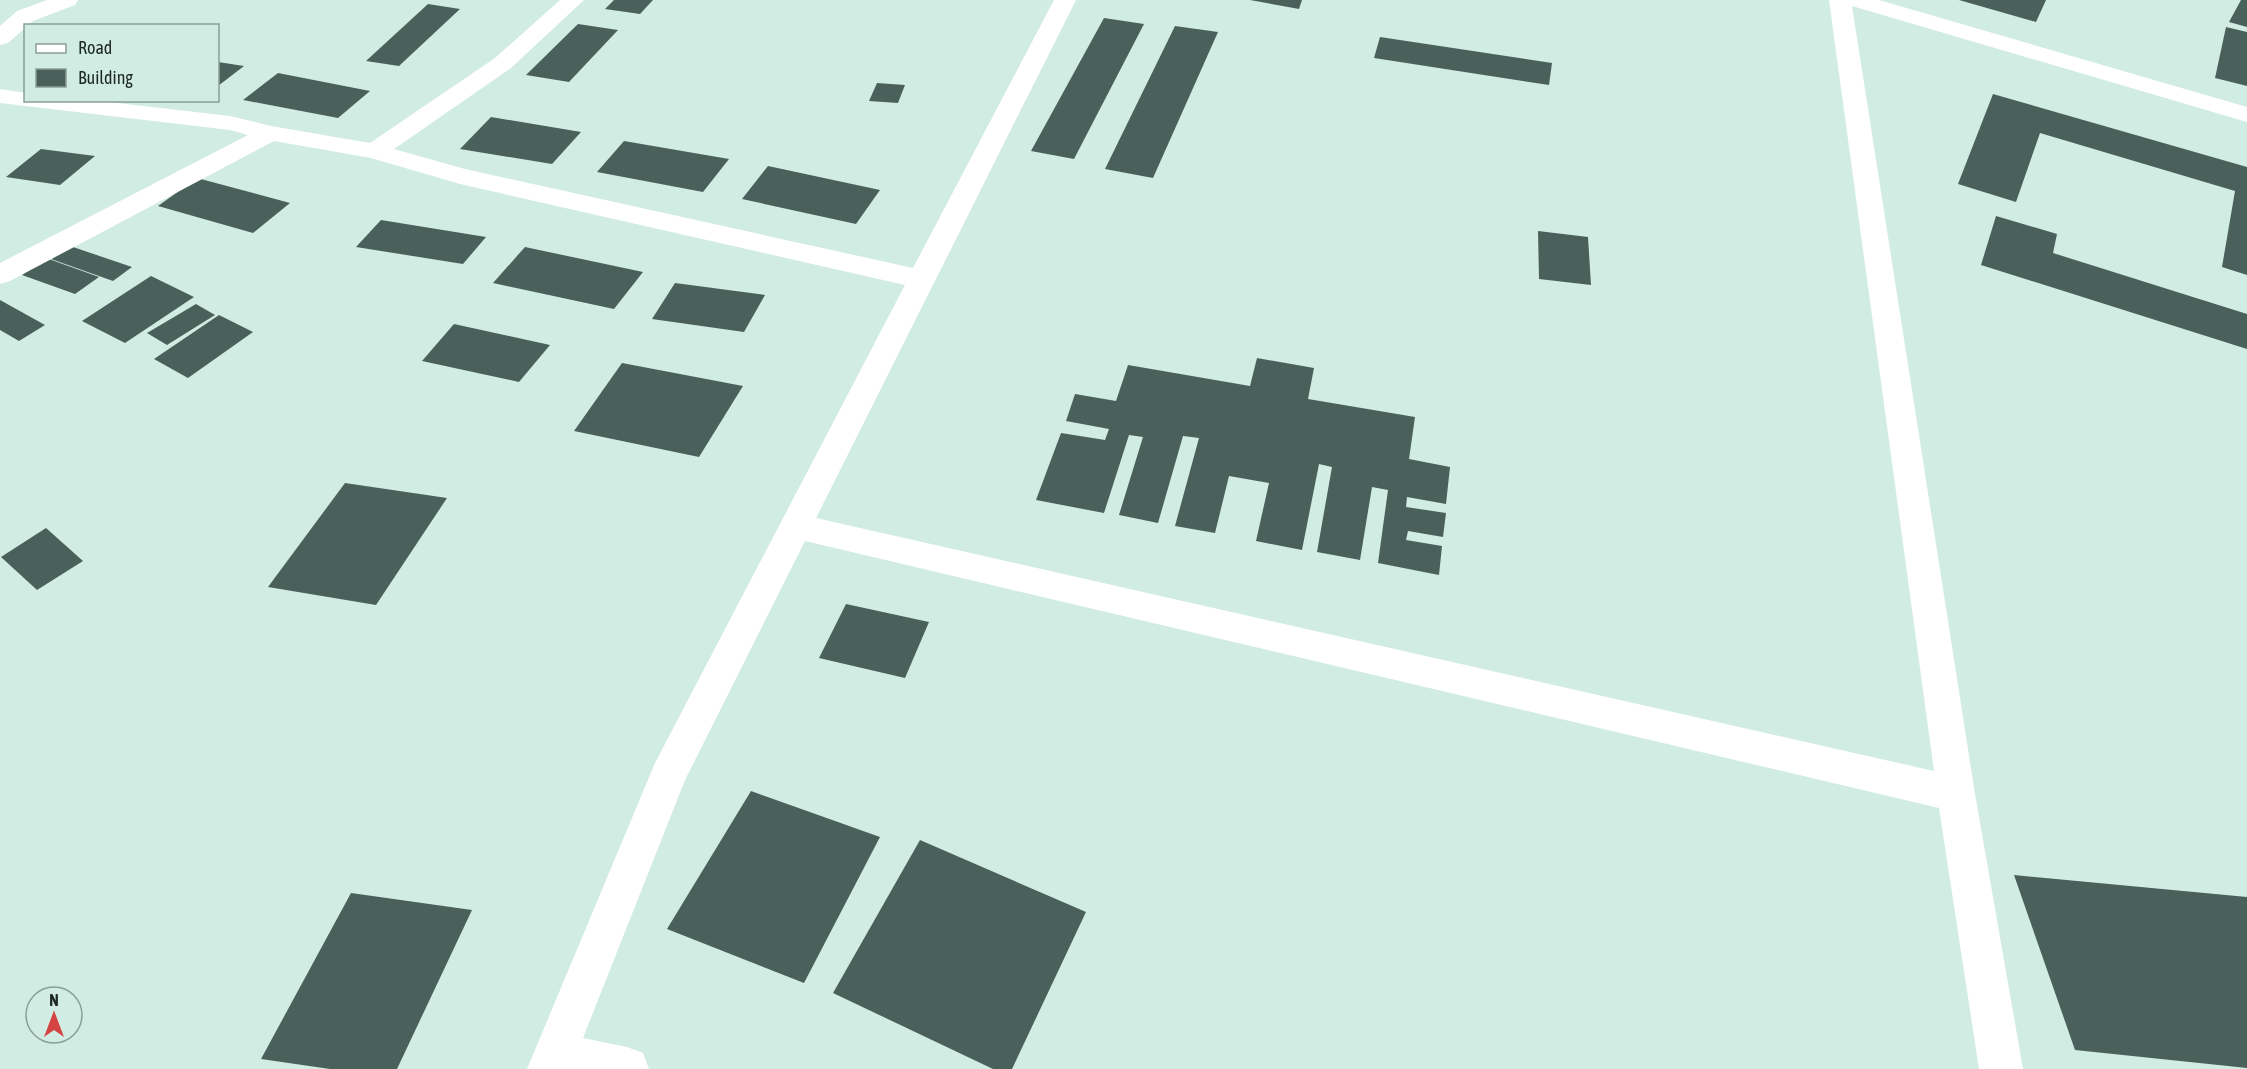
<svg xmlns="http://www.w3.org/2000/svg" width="2247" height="1069" font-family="'Asap Condensed',sans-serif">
	<rect width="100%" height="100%" fill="#d1ece3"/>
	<g fill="#49615a">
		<polygon points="614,0 653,0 640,14 605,9"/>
		<polygon points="1250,0 1302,0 1299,9"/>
		<polygon points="1959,0 2046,0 2036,22"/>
		<polygon points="2241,0 2247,0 2247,27 2229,22"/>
		<polygon points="428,4 460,9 399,66 366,61"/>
		<polygon points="1104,18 1144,24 1074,159 1031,151"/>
		<polygon points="578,24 618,30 569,82 526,75"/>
		<polygon points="1175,26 1218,32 1153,178 1105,169"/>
		<polygon points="2226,27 2247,32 2247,86 2215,78"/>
		<polygon points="1380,37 1552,63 1549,85 1374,58"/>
		<polygon points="218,62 244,66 218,86"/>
		<polygon points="278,73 370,91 338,118 243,100"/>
		<polygon points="877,83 905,85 898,103 869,101"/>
		<polygon points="1993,94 2247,167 2247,275 2222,267 2235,191 2040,133 2016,202 1958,184"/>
		<polygon points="491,117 581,132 552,164 460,149"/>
		<polygon points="624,141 729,159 703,192 597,172"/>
		<polygon points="41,149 95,156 60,185 6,177"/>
		<polygon points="768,166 880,190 856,224 742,199"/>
		<polygon points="197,178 290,203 253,233 158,206"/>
		<polygon points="1996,216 2057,234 2053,253 2247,314 2247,349 1981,265"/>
		<polygon points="381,220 486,237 463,264 356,247"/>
		<polygon points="1538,231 1588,237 1591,285 1539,279"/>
		<polygon points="70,246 132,267 113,281 51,259"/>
		<polygon points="525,247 643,272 614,309 493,283"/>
		<polygon points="46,258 99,277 75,294 22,275"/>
		<polygon points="151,276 194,297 125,343 82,321"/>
		<polygon points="675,283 765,295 744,332 652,319"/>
		<polygon points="0,300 45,325 19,341 0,330"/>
		<polygon points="196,304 215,315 167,345 147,333"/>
		<polygon points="219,315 253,332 188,378 154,359"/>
		<polygon points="454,324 550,345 519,382 422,361"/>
		<polygon points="1257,358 1314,368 1308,399 1415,417 1409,459 1450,467 1446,504 1407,497 1406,507 1446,513 1443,537 1408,531 1406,540 1442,546 1439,575 1378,563 1388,490 1372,487 1360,560 1317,552 1332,467 1319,464 1302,550 1256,541 1269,483 1229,476 1215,533 1175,526 1199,438 1183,436 1158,523 1119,515 1143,437 1129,435 1104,513 1036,500 1061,433 1105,440 1109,429 1066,421 1075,394 1116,401 1128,365 1250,386"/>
		<polygon points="622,363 743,386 699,457 574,431"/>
		<polygon points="345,483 447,498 376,605 268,587"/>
		<polygon points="46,528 83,561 37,590 1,557"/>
		<polygon points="846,604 929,622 905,678 819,658"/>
		<polygon points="751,791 880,837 804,983 667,929"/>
		<polygon points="920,840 1086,912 1012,1069 993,1069 833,993"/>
		<polygon points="2014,875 2247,897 2247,1068 2075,1050"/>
		<polygon points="351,893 472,910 397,1069 330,1069 261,1059"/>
	</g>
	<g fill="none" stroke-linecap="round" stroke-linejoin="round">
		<g fill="#fff" fill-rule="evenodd">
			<polygon points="47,0 78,0 75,5 33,21 8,43 0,45 0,26 17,11"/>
			<polygon points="560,0 584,0 511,68 394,149 465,169 913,268 1054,0 1076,0 816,518 1934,771 1829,0 1879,0 2247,107 2247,122 1852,6 1975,794 2023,1069 1979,1069 1939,808 805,541 685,780 583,1038 627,1047 643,1053 649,1069 527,1069 655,763 905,285 460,184 371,158 274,141 10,281 0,284 0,263 248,135 230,130 0,103 0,89 26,93 26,100 91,100 230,116 271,126 370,143 495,58"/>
		</g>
	</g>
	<rect x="24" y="24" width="195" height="78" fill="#d1ece3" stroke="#899e97" stroke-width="1.5"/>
	<rect x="36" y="44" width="30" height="9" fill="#ffffff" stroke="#899e97" stroke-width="1.5"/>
	<text x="78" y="54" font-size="18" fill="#1e2825">Road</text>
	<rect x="36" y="69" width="30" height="18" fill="#49615a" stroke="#899e97" stroke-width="1.5"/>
	<text x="78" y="84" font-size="18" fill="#1e2825">Building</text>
	<g transform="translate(54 1015)"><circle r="28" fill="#d1ece3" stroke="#899e97" stroke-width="1.5"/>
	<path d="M0-4.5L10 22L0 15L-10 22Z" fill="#d34443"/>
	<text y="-9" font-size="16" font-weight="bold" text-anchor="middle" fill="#1e2825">N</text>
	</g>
</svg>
